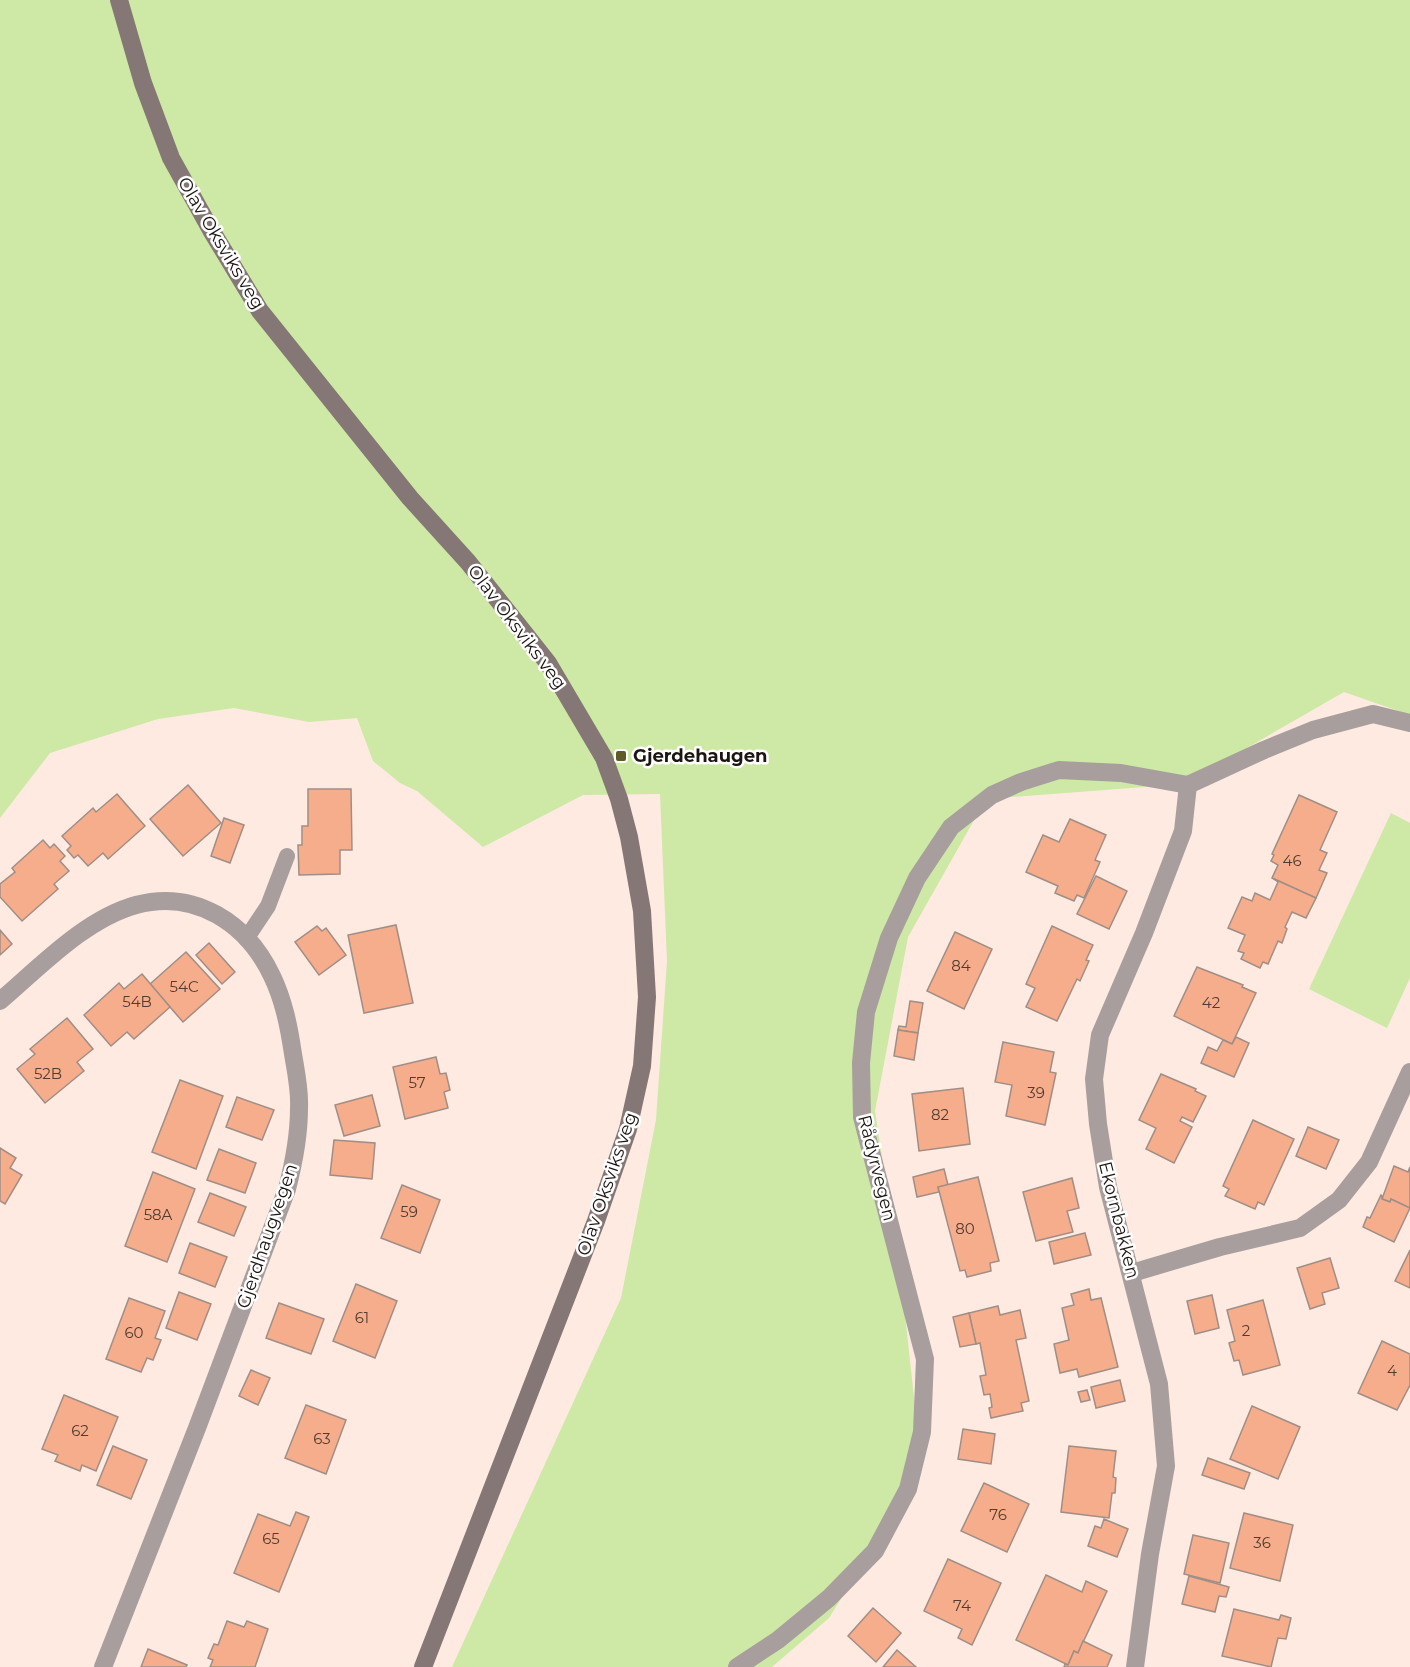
<svg xmlns="http://www.w3.org/2000/svg" width="1410" height="1667" font-family="Montserrat,sans-serif">
	<rect width="100%" height="100%" fill="#feeae1"/>
	<g fill="#cee8a5">
		<polygon points="0,0 1410,0 1410,715 1344,692 1212,768 1171,785 986,799 908,937 875,1111 902,1288 922,1470 829,1618 772,1667 452,1667 621,1298 656,1120 667,961 660,794 583,795 483,847 417,791 400,783 373,761 357,718 309,722 234,708 158,719 50,753 0,818"/>
		<polygon points="1391,813 1410,823 1410,978 1387,1028 1309,989"/>
	</g>
	<g fill="#f6ad8b" stroke="#a08e86" stroke-width="1.5">
		<polygon points="188,785 221,823 183,856 150,819"/>
		<polygon points="308,789 351,789 352,850 340,850 340,874 299,875 298,845 302,845 302,826 308,826"/>
		<polygon points="117,794 145,826 108,859 103,853 88,866 78,855 74,858 67,850 71,846 62,836 93,808 96,812"/>
		<polygon points="1299,795 1337,812 1320,850 1327,853 1319,870 1327,873 1316,898 1272,878 1278,865 1271,861 1274,855 1272,854"/>
		<polygon points="224,818 244,825 230,863 211,856"/>
		<polygon points="1070,819 1106,835 1095,860 1100,862 1084,898 1077,895 1074,901 1055,893 1058,886 1026,872 1043,835 1059,842"/>
		<polygon points="43,840 50,848 54,844 65,856 60,861 69,871 54,884 58,889 22,921 0,897 0,884 15,872 12,868"/>
		<polygon points="1096,876 1127,891 1109,929 1077,914"/>
		<polygon points="1272,878 1316,898 1306,918 1292,912 1285,927 1287,929 1282,943 1278,941 1268,964 1263,962 1260,968 1241,959 1244,953 1238,951 1245,935 1228,928 1242,897 1252,901 1255,893 1270,900 1278,882"/>
		<polygon points="396,925 413,1003 364,1013 348,935"/>
		<polygon points="317,926 322,931 326,928 346,955 319,975 295,942"/>
		<polygon points="1052,926 1093,945 1086,960 1089,961 1080,981 1077,979 1057,1021 1026,1007 1035,988 1026,984"/>
		<polygon points="0,930 12,944 0,955"/>
		<polygon points="955,932 992,949 964,1009 927,991"/>
		<polygon points="209,943 235,972 222,984 196,955"/>
		<polygon points="186,952 220,989 183,1022 150,984"/>
		<polygon points="1197,967 1243,985 1242,987 1256,993 1232,1044 1174,1016"/>
		<polygon points="142,974 170,1007 134,1039 127,1032 111,1046 84,1015 119,983 124,989"/>
		<polygon points="910,1001 923,1003 918,1033 898,1030 899,1026 906,1027"/>
		<polygon points="67,1018 93,1049 77,1062 84,1071 45,1103 17,1069 35,1054 30,1049"/>
		<polygon points="898,1030 918,1033 914,1060 894,1056"/>
		<polygon points="1236,1037 1249,1043 1234,1077 1201,1063 1208,1047 1217,1051 1223,1040 1232,1044"/>
		<polygon points="1003,1042 1054,1052 1050,1072 1056,1073 1045,1125 1006,1116 1012,1085 995,1082"/>
		<polygon points="436,1057 440,1074 446,1073 450,1090 444,1092 448,1108 405,1119 393,1067"/>
		<polygon points="1161,1074 1196,1089 1195,1091 1206,1096 1193,1122 1182,1117 1180,1121 1192,1127 1174,1163 1146,1149 1156,1128 1139,1120"/>
		<polygon points="180,1080 223,1096 196,1169 152,1152"/>
		<polygon points="963,1088 970,1144 919,1151 912,1094"/>
		<polygon points="372,1095 380,1126 344,1136 335,1105"/>
		<polygon points="237,1097 274,1110 262,1140 226,1127"/>
		<polygon points="1253,1120 1294,1139 1264,1205 1258,1202 1255,1209 1225,1196 1229,1189 1223,1186"/>
		<polygon points="1308,1127 1339,1140 1326,1169 1296,1156"/>
		<polygon points="334,1140 375,1143 372,1179 330,1175"/>
		<polygon points="0,1148 16,1158 10,1168 22,1175 5,1204 0,1201"/>
		<polygon points="219,1149 256,1163 245,1193 207,1180"/>
		<polygon points="1394,1166 1408,1172 1410,1167 1410,1208 1391,1199 1390,1202 1382,1199"/>
		<polygon points="944,1169 948,1185 938,1187 939,1192 917,1197 913,1177"/>
		<polygon points="153,1172 195,1189 167,1262 125,1246"/>
		<polygon points="978,1177 999,1261 990,1263 991,1271 967,1277 965,1270 960,1271 938,1187"/>
		<polygon points="1072,1178 1079,1208 1067,1211 1073,1232 1036,1241 1023,1192"/>
		<polygon points="402,1185 440,1200 420,1253 381,1238"/>
		<polygon points="210,1193 246,1207 234,1236 198,1222"/>
		<polygon points="1381,1195 1382,1196 1382,1199 1390,1202 1391,1199 1410,1208 1394,1242 1363,1227 1367,1217 1370,1218"/>
		<polygon points="1085,1233 1091,1255 1054,1264 1049,1242"/>
		<polygon points="190,1243 227,1257 215,1287 179,1273"/>
		<polygon points="1410,1250 1410,1288 1395,1281"/>
		<polygon points="1330,1258 1339,1288 1322,1293 1325,1304 1310,1309 1297,1268"/>
		<polygon points="356,1284 397,1301 375,1358 333,1341"/>
		<polygon points="1089,1289 1091,1300 1101,1298 1118,1367 1079,1377 1077,1369 1060,1373 1054,1344 1069,1340 1062,1308 1074,1305 1071,1294"/>
		<polygon points="179,1292 211,1304 197,1340 166,1328"/>
		<polygon points="1212,1295 1219,1328 1195,1334 1187,1301"/>
		<polygon points="129,1298 165,1311 155,1338 161,1340 153,1360 147,1358 141,1372 106,1359"/>
		<polygon points="1263,1300 1280,1365 1243,1375 1239,1360 1234,1361 1229,1343 1235,1341 1227,1310"/>
		<polygon points="279,1303 324,1319 311,1354 266,1338"/>
		<polygon points="998,1306 1000,1315 1020,1310 1026,1338 1016,1340 1029,1401 1021,1403 1023,1411 991,1418 989,1408 992,1407 990,1394 984,1395 980,1376 986,1375 980,1343 976,1344 969,1313"/>
		<polygon points="969,1313 976,1344 960,1347 953,1317"/>
		<polygon points="1382,1341 1410,1354 1410,1385 1397,1410 1358,1393"/>
		<polygon points="251,1370 270,1378 258,1405 239,1396"/>
		<polygon points="1120,1380 1125,1401 1096,1408 1091,1387"/>
		<polygon points="1087,1390 1090,1400 1081,1402 1078,1392"/>
		<polygon points="64,1395 118,1417 96,1471 82,1465 80,1471 55,1461 58,1455 42,1449"/>
		<polygon points="306,1405 346,1420 326,1474 285,1458"/>
		<polygon points="1252,1406 1300,1427 1278,1479 1230,1459"/>
		<polygon points="963,1429 995,1434 991,1464 958,1459"/>
		<polygon points="113,1446 147,1460 131,1499 97,1485"/>
		<polygon points="1069,1446 1116,1451 1113,1477 1116,1478 1115,1493 1112,1493 1109,1518 1061,1512"/>
		<polygon points="1208,1458 1250,1473 1244,1489 1202,1475"/>
		<polygon points="984,1483 1029,1504 1007,1552 961,1531"/>
		<polygon points="296,1512 309,1517 279,1592 234,1573 258,1514 290,1526"/>
		<polygon points="1244,1513 1293,1525 1280,1581 1230,1568"/>
		<polygon points="1104,1519 1128,1529 1117,1557 1088,1546 1095,1526 1101,1528"/>
		<polygon points="1193,1535 1229,1543 1220,1583 1184,1574"/>
		<polygon points="948,1559 1001,1583 972,1645 958,1638 962,1629 924,1611"/>
		<polygon points="1046,1575 1082,1592 1086,1581 1107,1591 1078,1653 1074,1651 1068,1665 1016,1640"/>
		<polygon points="1189,1576 1229,1587 1226,1597 1219,1596 1215,1612 1182,1604"/>
		<polygon points="873,1608 901,1633 876,1662 848,1636"/>
		<polygon points="1234,1609 1279,1620 1281,1615 1291,1618 1286,1639 1278,1638 1271,1667 1222,1656"/>
		<polygon points="227,1621 244,1627 247,1621 268,1629 255,1667 210,1667 213,1660 208,1658 214,1644 218,1645"/>
		<polygon points="1083,1641 1112,1655 1107,1667 1064,1667 1065,1664 1068,1665 1074,1651 1078,1653"/>
		<polygon points="148,1649 187,1665 186,1667 141,1667"/>
		<polygon points="897,1650 916,1667 883,1667"/>
	</g>
	<g fill="none" stroke-linecap="round" stroke-linejoin="round">
		<polyline stroke="#a79e9d" stroke-width="16" points="246,939 268,906 287,856"/>
		<g stroke="#a79e9d" stroke-width="18">
			<polyline points="1188,785 1264,750 1313,730 1373,714 1410,723"/>
			<path d="M0,1001c40,-34 85,-82 136,-96 59,-16 111,18 136,71 12,25 17,51 21,78 3,18 7,36 6,54 0,28 -5,54 -12,81l-90,239 -94,239"/>
			<polyline points="1132,1273 1220,1247 1300,1228 1339,1200 1369,1162 1410,1072"/>
			<polyline points="737,1667 778,1640 829,1598 875,1551 908,1489 922,1432 925,1359 862,1117 861,1063 866,1012 889,938 917,878 951,827 992,795 1021,782 1059,770 1121,773 1188,785"/>
			<polyline points="1135,1667 1150,1554 1166,1466 1159,1384 1108,1187 1098,1124 1094,1079 1100,1035 1144,933 1183,831 1188,785"/>
		</g>
		<polyline stroke="#857776" stroke-width="18" points="119,0 143,83 171,158 211,230 260,311 410,498 468,562 548,663 604,758 619,799 629,837 642,911 647,997 642,1066 628,1129 596,1221 423,1667"/>
	</g>
	<rect fill="#5d5a27" stroke="#fff" stroke-width="2" x="615" y="750" width="12" height="12" rx="3"/>
	<g text-anchor="middle" stroke-width="5" stroke-linejoin="round" paint-order="stroke">
		<g font-size="15" fill="#523b30">
			<text x="1292" y="866">46</text>
			<text x="961" y="971">84</text>
			<text x="184" y="992">54C</text>
			<text x="137" y="1007">54B</text>
			<text x="1211" y="1008">42</text>
			<text x="48" y="1079">52B</text>
			<text x="417" y="1088">57</text>
			<text x="1036" y="1098">39</text>
			<text x="940" y="1120">82</text>
			<text x="409" y="1217">59</text>
			<text x="158" y="1220">58A</text>
			<text x="965" y="1234">80</text>
			<text x="362" y="1323">61</text>
			<text x="1246" y="1336">2</text>
			<text x="134" y="1338">60</text>
			<text x="1392" y="1376">4</text>
			<text x="80" y="1436">62</text>
			<text x="322" y="1444">63</text>
			<text x="998" y="1520">76</text>
			<text x="271" y="1544">65</text>
			<text x="1262" y="1548">36</text>
			<text x="962" y="1611">74</text>
		</g>
		<g font-size="18" fill="#1c1512" stroke="#fff">
			<text transform="translate(221 243) rotate(59)" y="6">Olav Oksviks veg</text>
			<text transform="translate(517 627) rotate(53)" y="6">Olav Oksviks veg</text>
			<text transform="translate(877 1168) rotate(76)" y="6">Rådyrvegen</text>
			<text transform="translate(607 1184) rotate(-71)" y="6">Olav Oksviks veg</text>
			<text transform="translate(1119 1220) rotate(76)" y="6">Ekornbakken</text>
			<text transform="translate(267 1236) rotate(-71)" y="6">Gjerdhaugvegen</text>
		</g>
		<g font-size="18" font-weight="bold" fill="#1c1512" stroke="#fff" text-anchor="start">
			<text x="633" y="762">Gjerdehaugen</text>
		</g>
	</g>
</svg>
